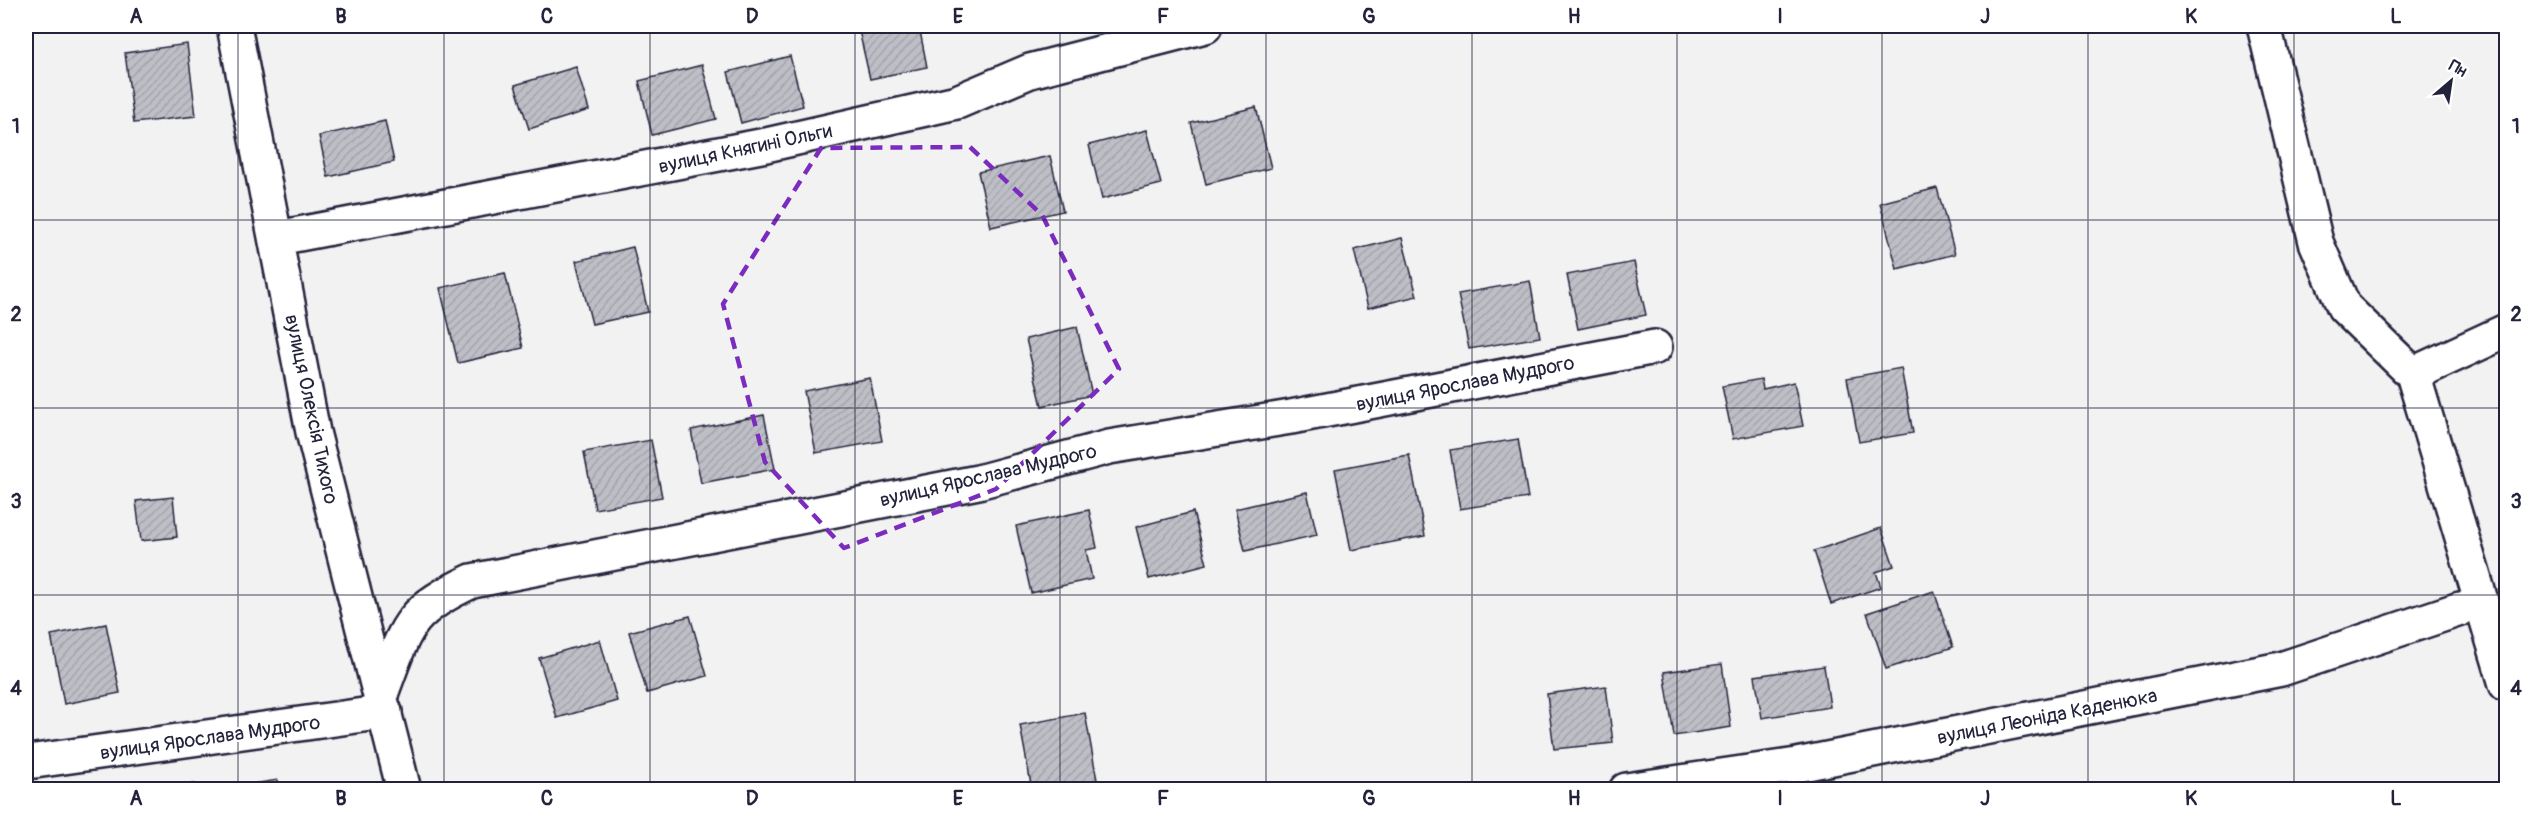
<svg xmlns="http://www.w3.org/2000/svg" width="2532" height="815" font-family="Pangolin,sans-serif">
	<defs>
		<pattern id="building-hatch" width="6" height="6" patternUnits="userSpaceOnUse" patternTransform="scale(1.5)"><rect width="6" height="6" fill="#bebec6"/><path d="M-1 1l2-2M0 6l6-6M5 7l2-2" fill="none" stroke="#a3a3ab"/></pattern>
	</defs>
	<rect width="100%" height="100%" fill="#f2f2f3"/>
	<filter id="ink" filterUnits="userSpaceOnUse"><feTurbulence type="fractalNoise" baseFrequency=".0167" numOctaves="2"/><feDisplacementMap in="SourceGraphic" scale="12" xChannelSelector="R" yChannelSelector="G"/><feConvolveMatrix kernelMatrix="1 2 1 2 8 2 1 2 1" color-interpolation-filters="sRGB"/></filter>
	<g filter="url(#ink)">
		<g fill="url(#building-hatch)" stroke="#22223b" stroke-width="1.5">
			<polygon points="858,26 919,26 927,67 870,79"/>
			<polygon points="187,44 196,116 134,123 125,53"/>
			<polygon points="790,56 803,106 741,123 728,72"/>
			<polygon points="702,65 716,119 652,135 639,81"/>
			<polygon points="576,67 589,110 529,129 515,85"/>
			<polygon points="1256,107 1271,168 1206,184 1191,123"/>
			<polygon points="385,121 394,162 328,177 319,136"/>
			<polygon points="1147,130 1161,184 1102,199 1089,145"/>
			<polygon points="1050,156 1063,211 991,227 978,172"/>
			<polygon points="1937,188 1955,254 1897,269 1880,203"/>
			<polygon points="1402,238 1417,296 1368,308 1354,250"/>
			<polygon points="633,247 648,312 592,324 576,261"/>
			<polygon points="1634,262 1646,315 1578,329 1567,275"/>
			<polygon points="505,273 523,348 458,363 440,288"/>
			<polygon points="1530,281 1540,337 1469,349 1458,294"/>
			<polygon points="1077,327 1092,395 1042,406 1026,339"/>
			<polygon points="1901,368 1913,433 1859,442 1847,378"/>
			<polygon points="870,378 882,441 816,453 804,391"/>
			<polygon points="1761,379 1763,389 1794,382 1803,426 1733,439 1722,386"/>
			<polygon points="764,415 775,469 701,483 691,430"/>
			<polygon points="1518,439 1528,498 1460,509 1450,450"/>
			<polygon points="651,440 662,497 595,509 584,452"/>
			<polygon points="1409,455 1425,536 1351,550 1335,469"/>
			<polygon points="1307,492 1317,535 1245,551 1235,509"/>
			<polygon points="173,497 177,537 141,541 136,501"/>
			<polygon points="1089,510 1097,548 1086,550 1092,579 1031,593 1016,526"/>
			<polygon points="1193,512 1207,564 1149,579 1136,527"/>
			<polygon points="1881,528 1894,566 1876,572 1881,587 1831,604 1814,551"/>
			<polygon points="1934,591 1953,647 1886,669 1867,613"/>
			<polygon points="690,616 707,676 647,693 629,632"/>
			<polygon points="106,624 120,693 64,704 51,635"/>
			<polygon points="600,640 617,701 557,718 539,658"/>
			<polygon points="1722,664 1731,727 1674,736 1664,672"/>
			<polygon points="1824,666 1830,707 1762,718 1755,676"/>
			<polygon points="1606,686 1613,743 1554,749 1547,694"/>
			<polygon points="1085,713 1097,780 1047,790 1032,790 1020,725"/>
			<polygon points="278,780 280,790 247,790 246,785"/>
			<polygon points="195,784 196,790 166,790"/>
			<polygon points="977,784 979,790 951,790"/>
		</g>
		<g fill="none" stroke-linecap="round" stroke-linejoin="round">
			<g stroke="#22223b" stroke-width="38">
				<g id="minor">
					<polyline points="234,26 313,432 404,790"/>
					<polyline points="2264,26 2316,242 2344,307 2413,374 2506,684"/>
					<polyline points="278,238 766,145 957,102 1030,71 1205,26"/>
					<polyline points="2413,374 2506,331"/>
					<path d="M381,694c25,-66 24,-82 91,-113l506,-99 131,-35 182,-30 364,-70"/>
					<polyline points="35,761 385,712"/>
					<polyline points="1626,790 1797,765 2281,669 2460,609"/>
				</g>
			</g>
			<use href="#minor" stroke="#fff" stroke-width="33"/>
		</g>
	</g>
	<path fill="none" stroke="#7b2cbf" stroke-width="4.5" stroke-dasharray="12 8" stroke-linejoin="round" d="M970,147l72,68 77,154 -123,120 -152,59 -79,-86 -42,-158 98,-156z"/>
	<path fill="none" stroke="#22223b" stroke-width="1.5" stroke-opacity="0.55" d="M238,26v764M444,26v764M650,26v764M855,26v764M1060,26v764M1266,26v764M1472,26v764M1677,26v764M1882,26v764M2088,26v764M2294,26v764M26,220h2480M26,408h2480M26,595h2480"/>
	<g text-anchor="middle" stroke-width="4.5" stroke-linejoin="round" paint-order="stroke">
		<g font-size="20" fill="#22223b" stroke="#fff">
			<text transform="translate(745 148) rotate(-12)" y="7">вулиця Княгині Ольги</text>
			<text transform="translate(1465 383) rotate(-11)" y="7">вулиця Ярослава Мудрого</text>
			<text transform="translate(312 409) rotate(78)" y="7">вулиця Олексія Тихого</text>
			<text transform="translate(988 475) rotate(-13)" y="7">вулиця Ярослава Мудрого</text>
			<text transform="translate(2047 716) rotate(-11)" y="7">вулиця Леоніда Каденюка</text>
			<text transform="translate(210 737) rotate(-8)" y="7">вулиця Ярослава Мудрого</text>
		</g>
	</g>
	<rect width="2532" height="815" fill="none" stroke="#fff" stroke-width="66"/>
	<g transform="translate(2451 81) rotate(29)" stroke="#ffffff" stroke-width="4.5" paint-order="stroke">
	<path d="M0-4.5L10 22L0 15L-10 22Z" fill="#22223b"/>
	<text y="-9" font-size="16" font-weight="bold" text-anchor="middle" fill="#22223b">Пн</text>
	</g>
	<rect x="33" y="33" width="2466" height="749" fill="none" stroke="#22223b" stroke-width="2"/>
	<g font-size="20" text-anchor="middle" font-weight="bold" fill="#22223b">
		<text x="136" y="23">A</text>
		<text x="341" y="23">B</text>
		<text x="547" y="23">C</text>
		<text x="752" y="23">D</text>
		<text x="958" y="23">E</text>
		<text x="1163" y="23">F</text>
		<text x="1369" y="23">G</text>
		<text x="1574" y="23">H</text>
		<text x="1780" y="23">I</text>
		<text x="1985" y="23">J</text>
		<text x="2191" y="23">K</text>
		<text x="2396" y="23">L</text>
		<text x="16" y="133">1</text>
		<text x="2516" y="133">1</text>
		<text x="16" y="321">2</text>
		<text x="2516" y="321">2</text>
		<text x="16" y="508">3</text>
		<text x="2516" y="508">3</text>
		<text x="16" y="695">4</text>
		<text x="2516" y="695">4</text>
		<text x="136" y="805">A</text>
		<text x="341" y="805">B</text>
		<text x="547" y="805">C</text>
		<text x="752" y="805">D</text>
		<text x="958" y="805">E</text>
		<text x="1163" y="805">F</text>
		<text x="1369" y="805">G</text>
		<text x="1574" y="805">H</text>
		<text x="1780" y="805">I</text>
		<text x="1985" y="805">J</text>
		<text x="2191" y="805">K</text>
		<text x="2396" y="805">L</text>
	</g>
</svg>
